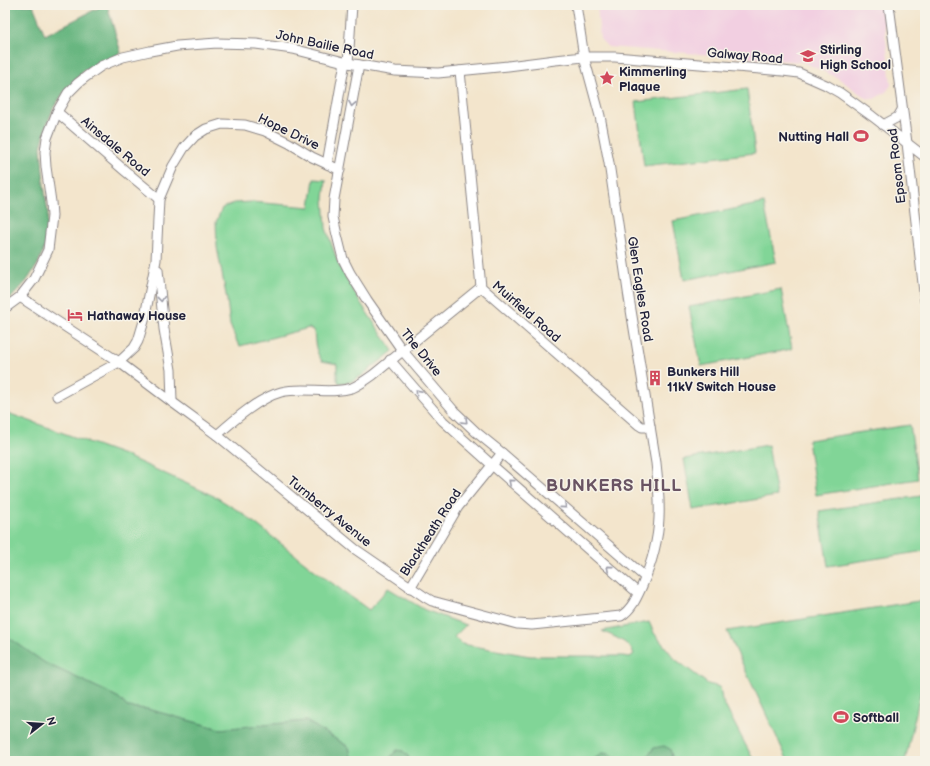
<svg xmlns="http://www.w3.org/2000/svg" width="930" height="766" font-family="'Balsamiq Sans',sans-serif">
	<rect width="100%" height="100%" fill="#f7f3e8"/>
	<filter id="ink" filterUnits="userSpaceOnUse"><feTurbulence type="fractalNoise" baseFrequency=".025" numOctaves="2"/><feDisplacementMap in="SourceGraphic" scale="8" xChannelSelector="R" yChannelSelector="G"/><feConvolveMatrix kernelMatrix="1 2 1 2 8 2 1 2 1" color-interpolation-filters="sRGB"/></filter>
	<filter id="wash" filterUnits="userSpaceOnUse"><feTurbulence type="fractalNoise" baseFrequency=".012" numOctaves="4" result="noise"/><feDisplacementMap in="SourceGraphic" scale="16" xChannelSelector="R" yChannelSelector="G"/><feGaussianBlur stdDeviation="0.9" result="paint"/><feColorMatrix in="noise" values="0 0 0 0 0 0 0 0 0 0 0 0 0 0 0 0 0 1.4 0 .05"/><feComposite in="paint" operator="in"/></filter>
	<g filter="url(#wash)">
		<rect width="100%" height="100%" fill="#f3e5cc"/>
		<polygon fill="#f2cfe1" points="597,5 882,5 891,85 886,92 874,99 866,98 838,78 803,62 608,47 600,39"/>
		<g fill="#81d597" stroke="#527c69">
			<polygon points="747,89 755,153 644,166 636,102"/>
			<path d="M314,179l12,1 -2,18 2,30 13,38 23,39 31,46 -32,25 -11,6 -11,1 -2,-4v-15l-15,-3c-7,-10 -7,-18 -8,-30l-5,-3 -69,18 -3,-4 -7,-17 -3,-25 -10,-53 -1,-25 6,-14 12,-5 18,-1 58,5z"/>
			<polygon points="764,203 776,262 684,280 673,221"/>
			<polygon points="781,289 792,349 701,366 689,307"/>
			<path d="M5,412l119,43 92,42 26,16 75,59 52,38 19,-22 37,22 41,15 -12,12 8,7 68,12h92l8,1 4,-3c-5,-13 -20,-17 -32,-23l47,-9 5,11 21,26 33,25 12,3 2,13 32,61h-85l3,-5 -18,-8 -7,9 -12,4h-11l-15,-7 -7,-1 -10,8h-183l-1,-5 -10,-6 -11,11h-35l-3,-14 -43,-26 -86,8 -73,-20 -20,-2 -8,-9 -14,-7 -60,-28 -40,-28z"/>
			<polygon points="910,425 918,479 816,495 808,440"/>
			<polygon points="768,445 777,496 693,510 684,459"/>
			<polygon points="921,496 925,519 925,551 828,566 819,511"/>
			<polygon points="925,600 925,673 905,761 788,761 727,631"/>
		</g>
		<g fill="#68b680" stroke="#456c5e">
			<polygon points="5,5 33,5 45,35 104,5 107,5 121,53 84,71 64,93 54,107 47,124 41,147 44,185 48,213 46,243 38,264 26,282 10,299 5,302"/>
			<polygon points="5,635 45,663 105,691 119,698 127,707 147,709 220,729 306,721 349,747 352,761 5,761"/>
			<polygon points="664,746 670,749 672,756 669,761 635,761 647,757 654,748"/>
			<polygon points="397,750 403,751 408,756 409,761 387,761"/>
			<polygon points="602,753 609,754 624,761 592,761"/>
		</g>
	</g>
	<g filter="url(#ink)">
		<g fill="none" stroke-linecap="round" stroke-linejoin="round">
			<g stroke="#8a8484" stroke-width="11">
				<g id="minor">
					<polyline points="889,5 907,143 925,301"/>
					<polyline points="348,63 352,5"/>
					<polyline points="359,65 334,199 333,217 337,235 343,259 350,273 367,300 402,350 454,411 476,432 502,453 645,577"/>
					<polyline points="460,71 481,287 639,425 642,427 650,427"/>
					<polyline points="57,112 124,170 159,199"/>
					<polyline points="883,125 898,117 902,110"/>
					<polyline points="327,164 345,62"/>
					<polyline points="158,270 164,329 171,370 172,402"/>
					<path d="M20,297l99,65 53,40 45,33 138,114 70,48 7,4 85,23 15,1 89,-9c11,-7 16,-19 21,-30 9,-21 16,-44 17,-68 1,-18 -1,-37 -3,-55l-27,-165 -20,-135 -9,-47 -16,-59 -8,-52"/>
					<polyline points="5,308 20,297 34,279 48,250 52,216 51,202 46,167 45,152 47,138 57,112 68,93 78,83 87,76 101,66 123,57 150,51 177,46 217,43 256,44 293,49 348,63 395,71 438,73 508,66 555,60 584,57 615,57 783,71 799,73 826,85 840,93 872,116 925,157"/>
					<polyline points="390,360 443,421 492,465 638,593"/>
					<polyline points="57,396 119,362 134,348 138,341 144,321 156,260 159,199 173,166 184,148 195,136 206,129 222,124 245,125 265,131 289,143 312,157 340,170"/>
					<path d="M217,435c17,-15 42,-37 64,-43 23,-6 48,3 71,-4 7,-3 14,-8 21,-13l108,-88"/>
					<polyline points="410,588 458,507 502,453"/>
				</g>
			</g>
			<use href="#minor" stroke="#fff" stroke-width="9"/>
		</g>
		<defs><path id="oneway-chevron" d="M-2-3.5L2.5 0L-2 3.5" fill="none" stroke-width="1.6" stroke-linecap="round" stroke-linejoin="round"/></defs>
		<g stroke="#9c9ca7">
			<use href="#oneway-chevron" transform="translate(352 104) rotate(100)"/>
			<use href="#oneway-chevron" transform="translate(161 299) rotate(84)"/>
			<use href="#oneway-chevron" transform="translate(418 392) rotate(-131)"/>
			<use href="#oneway-chevron" transform="translate(465 421) rotate(44)"/>
			<use href="#oneway-chevron" transform="translate(511 482) rotate(-139)"/>
			<use href="#oneway-chevron" transform="translate(564 506) rotate(41)"/>
			<use href="#oneway-chevron" transform="translate(609 568) rotate(-139)"/>
		</g>
	</g>
	<defs>
		<g id="school-bare" transform="scale(1.2)"><path d="M0-5L7-2L0 1L-7-2ZM-4 1L0 2.5L4 1V4Q0 6-4 4Z" fill="#d1495b" stroke="#f7f3e8" stroke-width="2.5" paint-order="stroke"/></g>
		<g id="sight-bare" transform="scale(1.2)"><path d="M0-6L1.8-2.2L6-1.7L2.9 1.2L3.7 5.4L0 3.3L-3.7 5.4L-2.9 1.2L-6-1.7L-1.8-2.2Z" fill="#d1495b" stroke="#f7f3e8" stroke-width="2.5" paint-order="stroke"/></g>
		<g id="stadium-bare" transform="scale(1.2)"><path d="M0-5a6.5 5 0 1 0 0 10a6.5 5 0 1 0 0-10ZM-3.5-1.8h7v3.6h-7Z" fill="#d1495b" stroke="#f7f3e8" stroke-width="2.5" paint-order="stroke"/></g>
		<g id="hotel-bare" transform="scale(1.2)"><path d="M-6-4.5h1.5V1H6V5H4.5V3h-9V5H-6ZM-4 0a1.8 1.8 0 1 1 3.6 0ZM.5 0V-2.5h3Q6-2.5 6 0Z" fill="#d1495b" stroke="#f7f3e8" stroke-width="2.5" paint-order="stroke"/></g>
		<g id="building-bare" transform="scale(1.2)"><path d="M-4-6H4V6H1V3H-1V6H-4ZM-2.5-4.3h1.7v1.8h-1.7ZM.8-4.3h1.7v1.8H.8ZM-2.5-1h1.7V.8h-1.7ZM.8-1h1.7V.8H.8Z" fill="#d1495b" stroke="#f7f3e8" stroke-width="2.5" paint-order="stroke"/></g>
	</defs>
	<g fill-rule="evenodd">
		<use href="#school-bare" x="808" y="56"/>
		<use href="#sight-bare" x="607" y="78"/>
		<use href="#stadium-bare" x="861" y="136"/>
		<use href="#hotel-bare" x="75" y="315"/>
		<use href="#building-bare" x="655" y="378"/>
		<use href="#stadium-bare" x="841" y="717"/>
	</g>
	<g text-anchor="middle" stroke-width="3" stroke-linejoin="round" paint-order="stroke">
		<g font-size="13" fill="#22223b" stroke="#f7f3e8">
			<text transform="translate(325 44) rotate(12)" y="5">John Bailie Road</text>
			<text transform="translate(745 55) rotate(5)" y="5">Galway Road</text>
			<text transform="translate(289 131) rotate(26)" y="5">Hope Drive</text>
			<text transform="translate(116 146) rotate(40)" y="5">Ainsdale Road</text>
			<text transform="translate(896 166) rotate(-97)" y="5">Epsom Road</text>
			<text transform="translate(641 289) rotate(81)" y="5">Glen Eagles Road</text>
			<text transform="translate(527 311) rotate(41)" y="5">Muirfield Road</text>
			<text transform="translate(422 352) rotate(51)" y="5">The Drive</text>
			<text transform="translate(330 511) rotate(39)" y="5">Turnberry Avenue</text>
			<text transform="translate(430 532) rotate(-57)" y="5">Blackheath Road</text>
		</g>
		<g font-size="13" font-weight="bold" fill="#22223b" stroke="#f7f3e8" text-anchor="start">
			<text x="820" y="54">Stirling<tspan x="820" dy="15">High School</tspan></text>
			<text x="619" y="76">Kimmerling<tspan x="619" dy="15">Plaque</tspan></text>
			<text x="849" y="141" text-anchor="end">Nutting Hall</text>
			<text x="87" y="320">Hathaway House</text>
			<text x="667" y="376">Bunkers Hill<tspan x="667" dy="15">11kV Switch House</tspan></text>
			<text x="853" y="722">Softball</text>
		</g>
		<g font-size="17" font-weight="bold" letter-spacing="1" fill="#6a5463" stroke="#f7f3e8">
			<text x="614" y="491">BUNKERS HILL</text>
		</g>
	</g>
	<rect width="930" height="766" fill="none" stroke="#f7f3e8" stroke-width="20"/>
	<g transform="translate(42 724) rotate(73)" stroke="#f7f3e8" stroke-width="3" paint-order="stroke">
	<path d="M0-3L7 15L0 10L-7 15Z" fill="#22223b"/>
	<text y="-6" font-size="11" font-weight="bold" text-anchor="middle" fill="#22223b">N</text>
	</g>
</svg>
